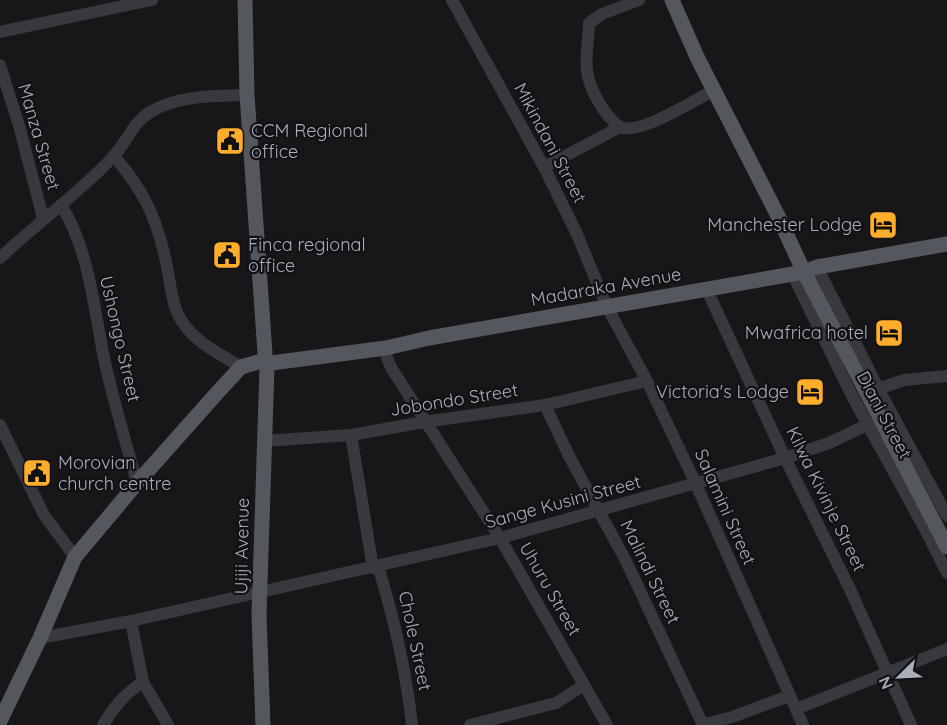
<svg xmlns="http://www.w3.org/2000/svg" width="947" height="725" font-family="Quicksand,sans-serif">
	<rect width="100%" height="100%" fill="#17171a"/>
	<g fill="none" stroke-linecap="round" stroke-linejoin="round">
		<g stroke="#38393f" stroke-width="12">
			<polyline points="452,0 544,167 576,232 607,307 647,381 696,484 803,725"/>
			<polyline points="0,32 152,0"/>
			<polyline points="0,65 20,129 43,218"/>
			<path d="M620,127c-16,-12 -30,-36 -33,-56 -2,-16 2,-33 2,-48l13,-9 37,-14"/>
			<path d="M114,156c29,34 41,58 51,101 6,24 5,51 21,70 14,18 36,28 55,40"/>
			<path d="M544,167l76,-40c19,9 74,-27 93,-36"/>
			<path d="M61,205c29,46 33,106 44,158 9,40 21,80 32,120"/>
			<path d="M0,258c37,-35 78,-64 112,-100 14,-14 21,-36 38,-46 30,-17 64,-16 97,-17"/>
			<polyline points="817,267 878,388 947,516"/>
			<polyline points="792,273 851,394 925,529 947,573"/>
			<polyline points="707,290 785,458 849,587 911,725"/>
			<polyline points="386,348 387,358 392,369 500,538 607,725"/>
			<polyline points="872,391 904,380 947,376"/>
			<polyline points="545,405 569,456 626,561 703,725"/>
			<polyline points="0,425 44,515 75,557"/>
			<polyline points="351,435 373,568"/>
			<polyline points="264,441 351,435 424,422 545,405 647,381"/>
			<path d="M378,566c16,52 28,105 34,159"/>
			<polyline points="131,621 143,682 168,725"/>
			<polyline points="40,638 131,621 500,538 785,458 829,443 867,425"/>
			<polyline points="796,709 947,649"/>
			<path d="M103,725c11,-18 22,-32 40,-43"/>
			<polyline points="470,725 556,703 584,685"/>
			<polyline points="702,725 732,717 789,696"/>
		</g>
		<g stroke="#54575e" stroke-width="15">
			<polyline points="245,0 247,95 265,353"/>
			<polyline points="672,0 697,57 778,216 804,272 947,547"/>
			<polyline points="271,363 386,348 429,338 804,272 817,267 947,244"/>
			<polyline points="0,721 40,638 75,557 137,483 217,393 241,367 258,362"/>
			<polyline points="263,725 259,615 267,367"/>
		</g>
	</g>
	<defs>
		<g id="civic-square" transform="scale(1.5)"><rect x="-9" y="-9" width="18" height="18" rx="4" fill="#ffad2a" stroke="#121215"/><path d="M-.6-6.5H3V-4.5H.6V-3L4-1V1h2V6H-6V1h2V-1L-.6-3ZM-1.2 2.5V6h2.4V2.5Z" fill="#111"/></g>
		<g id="hotel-square" transform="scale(1.5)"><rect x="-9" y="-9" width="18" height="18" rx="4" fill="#ffad2a" stroke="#121215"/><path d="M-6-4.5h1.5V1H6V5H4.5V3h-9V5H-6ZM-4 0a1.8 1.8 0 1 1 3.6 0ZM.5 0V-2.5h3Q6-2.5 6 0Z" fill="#111"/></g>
	</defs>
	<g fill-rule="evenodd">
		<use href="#civic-square" x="230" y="141"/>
		<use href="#hotel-square" x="883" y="225"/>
		<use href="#civic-square" x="227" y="255"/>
		<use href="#hotel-square" x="889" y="333"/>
		<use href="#hotel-square" x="810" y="392"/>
		<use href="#civic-square" x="37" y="473"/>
	</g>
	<g text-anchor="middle" stroke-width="4.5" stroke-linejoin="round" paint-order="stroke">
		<g font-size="18" fill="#a8afbb" stroke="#121215" text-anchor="start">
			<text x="251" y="137">CCM Regional<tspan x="251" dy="21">office</tspan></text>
			<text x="862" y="231" text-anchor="end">Manchester Lodge</text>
			<text x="248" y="251">Finca regional<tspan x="248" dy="21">office</tspan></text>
			<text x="868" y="339" text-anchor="end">Mwafrica hotel</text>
			<text x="789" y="398" text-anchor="end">Victoria's Lodge</text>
			<text x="58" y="469">Morovian<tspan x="58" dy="21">church centre</tspan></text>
		</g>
		<g font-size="18" fill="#a8afbb" stroke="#121215">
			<text transform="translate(39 137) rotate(74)" y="6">Manza Street</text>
			<text transform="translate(550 143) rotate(62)" y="6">Mikindani Street</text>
			<text transform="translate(606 287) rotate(-10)" y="6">Madaraka Avenue</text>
			<text transform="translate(120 339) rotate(77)" y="6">Ushongo Street</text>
			<text transform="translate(454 400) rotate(-9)" y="6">Jobondo Street</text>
			<text transform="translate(884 415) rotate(62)" y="6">Diani Street</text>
			<text transform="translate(826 499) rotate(64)" y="6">Kilwa Kivinje Street</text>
			<text transform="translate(563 502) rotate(-15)" y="6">Sange Kusini Street</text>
			<text transform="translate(725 507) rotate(66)" y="6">Salamini Street</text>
			<text transform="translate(242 546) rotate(-89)" y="6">Ujiji Avenue</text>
			<text transform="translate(650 572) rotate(64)" y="6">Malindi Street</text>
			<text transform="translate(550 589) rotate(60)" y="6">Uhuru Street</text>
			<text transform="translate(415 641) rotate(78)" y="6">Chole Street</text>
		</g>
	</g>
	<g transform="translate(899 677) rotate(246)" stroke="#121215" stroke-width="4.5" paint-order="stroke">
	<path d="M0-4.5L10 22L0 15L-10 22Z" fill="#a8afbb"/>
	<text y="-9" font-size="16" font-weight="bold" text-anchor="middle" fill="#a8afbb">N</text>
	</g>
</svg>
